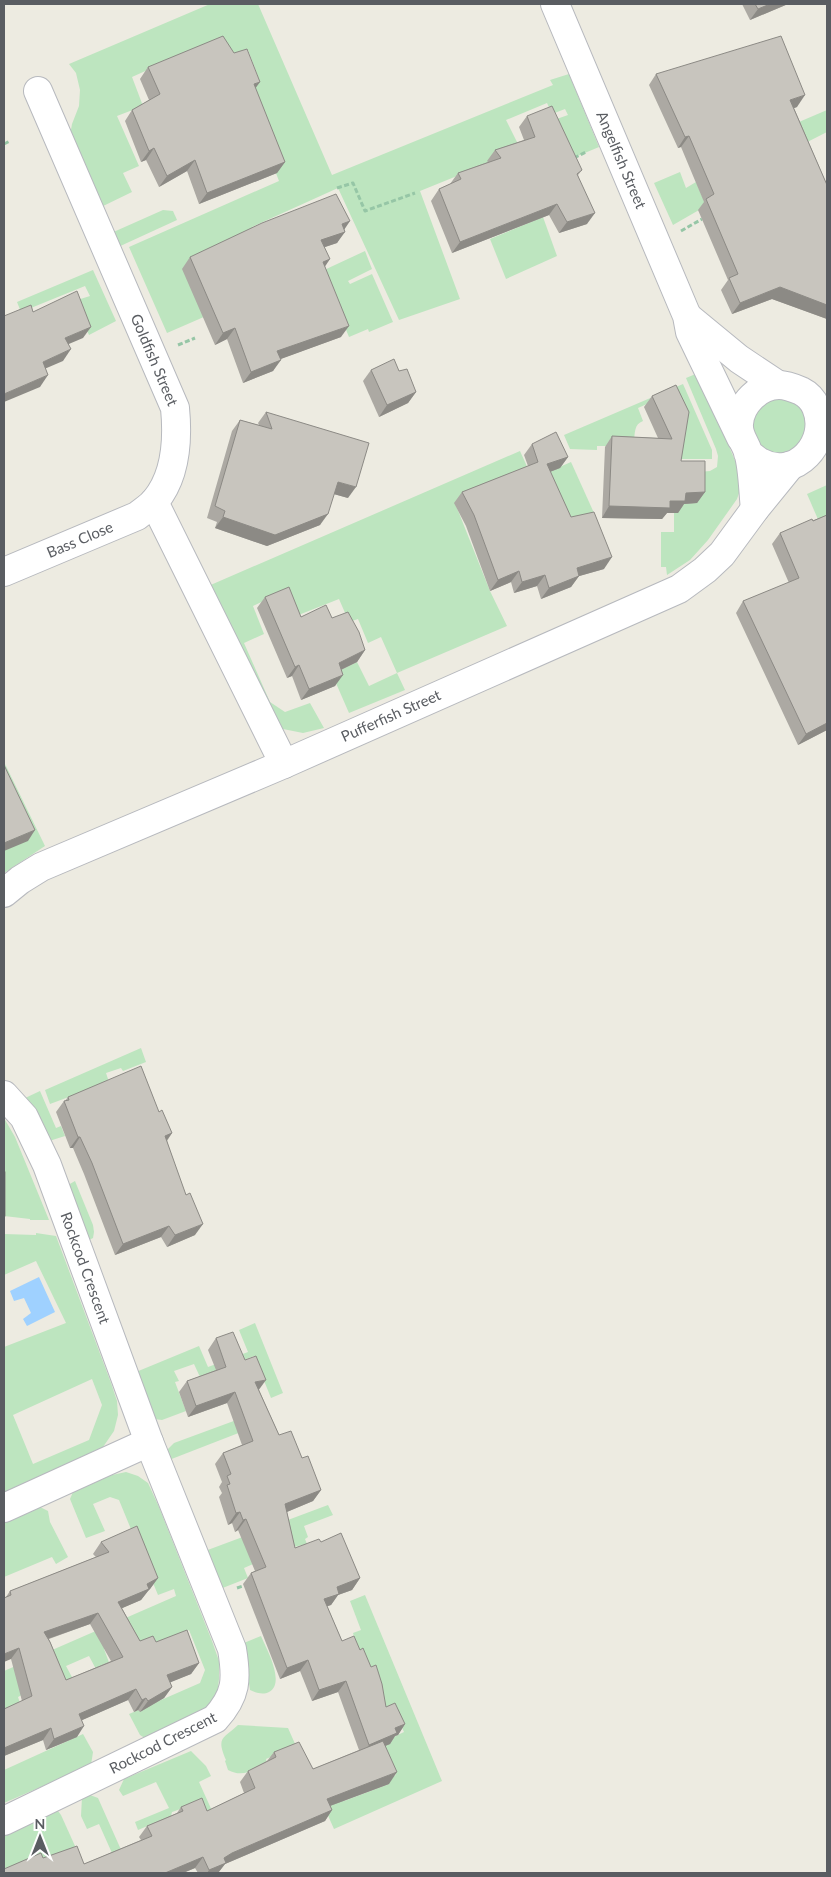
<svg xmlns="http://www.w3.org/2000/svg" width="831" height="1877" font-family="Lato,sans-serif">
	<rect width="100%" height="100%" fill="#edebe1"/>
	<g fill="#bde5bf" fill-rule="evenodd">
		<polygon points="210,4 258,4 332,175 553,85 550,80 569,74 599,147 568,160 551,121 568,115 565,109 552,114 547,103 506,120 521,150 420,191 460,299 399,320 338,188 252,227 259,244 213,313 167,333 129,247 279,181 246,95 254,83 259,79 248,50 228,57 219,38 132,77 143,106 117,116 139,166 123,173 132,192 97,209 69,141 72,124 79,106 80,90 76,73 69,64"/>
		<polygon points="827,110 827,132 756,168 717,157"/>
		<polygon points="680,172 686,188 696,182 706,206 673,225 654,183"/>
		<polygon points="163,210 173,211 177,220 116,248 109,234"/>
		<polygon points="543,217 557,256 506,279 490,239"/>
		<polygon points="365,251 372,269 348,281 350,284 372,274 393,322 369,332 368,329 349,337 322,271"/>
		<polygon points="93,270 116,321 89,335 74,301 90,296 85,286 21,312 17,302"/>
		<polygon points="698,373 739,470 742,484 737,499 708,540 690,560 667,575 666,567 661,567 661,532 674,532 674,513 678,512 698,472 710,471 717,467 718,456 716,449 686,378"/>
		<path d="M683,384l29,66v9h-37l-6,-65 -31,14 5,13c-9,3 -8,12 -9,20l-9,5h-28v4l-27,-1 -6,-14z"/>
		<path d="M782,397c28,12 24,15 24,44l-23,15c-6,-1 -15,-1 -20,-5 -25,-19 -9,-51 19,-54z"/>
		<polygon points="520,451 530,473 455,503 490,591 507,626 397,673 405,690 349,713 332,674 357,662 369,686 397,673 381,637 368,643 358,619 349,622 339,599 296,616 285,591 253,606 264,634 244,643 270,702 285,712 310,703 324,728 303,733 283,729 264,714 206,587"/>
		<polygon points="571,462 594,513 563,528 539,476"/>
		<polygon points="827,485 827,540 807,494"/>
		<polygon points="4,762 45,846 4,873"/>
		<polygon points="141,1048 146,1062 123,1071 121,1068 106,1073 109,1082 50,1104 45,1090"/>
		<polygon points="40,1091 56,1128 61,1126 65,1136 46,1142 23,1099"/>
		<polygon points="4,1118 15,1137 49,1220 30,1220 30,1219 4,1216"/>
		<polygon points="75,1181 93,1225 94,1232 93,1238 85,1242 68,1185"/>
		<path d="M36,1233l20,3 55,147 6,18 1,14 -4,16 -11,16 -99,46v-146l62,-24 -30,-62 -32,14v-41l32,1zM92,1379l10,26 -13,35 -56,24 -20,-49z"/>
		<polygon points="255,1323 283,1393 271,1398 254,1356 200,1377 194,1364 174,1371 179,1381 175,1382 186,1411 162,1420 154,1419 136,1372 199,1346 208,1367 248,1352 239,1330"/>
		<polygon points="250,1415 254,1427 169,1460 166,1451 174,1443"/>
		<polygon points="126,1472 138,1476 148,1483 159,1507 212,1641 219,1661 219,1679 217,1696 208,1708 148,1740 140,1735 129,1714 200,1683 205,1670 189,1630 149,1647 132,1647 128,1638 104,1649 110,1665 97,1671 89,1656 66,1666 73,1679 31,1690 18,1697 20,1703 4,1710 4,1671 176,1596 174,1589 158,1595 119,1500 110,1497 93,1504 105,1531 86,1538 70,1499 73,1492 112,1475"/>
		<polygon points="328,1505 333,1515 304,1526 308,1537 305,1539 307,1544 293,1547 244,1568 248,1578 220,1589 205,1551"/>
		<polygon points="40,1507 48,1511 50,1522 68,1557 56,1564 52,1557 4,1577 4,1522"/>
		<polygon points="365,1595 442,1781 334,1829 313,1782 344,1801 389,1784 387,1779 396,1775 382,1747 387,1740 404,1732 395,1712 378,1717 353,1633 361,1630 350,1601"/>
		<path d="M261,1636c5,12 25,47 8,56 -6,3 -13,1 -19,-2l-4,-28 -7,-17z"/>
		<path d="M238,1725l50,3 8,18 -30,13 1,4c-14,7 -24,15 -39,7l-3,-9 1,-1c-10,-23 -3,-21 12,-35z"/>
		<polygon points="83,1734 93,1752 91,1765 4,1803 4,1770"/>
		<polygon points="191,1751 206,1766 211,1776 199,1782 213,1813 205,1816 198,1802 175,1811 172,1812 171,1816 138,1830 135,1822 169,1808 156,1782 123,1796 119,1790 124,1779"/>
		<polygon points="90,1795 98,1798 122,1852 116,1862 99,1824 87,1829 81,1816 82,1797"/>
		<polygon points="55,1810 58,1811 61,1815 75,1846 73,1849 6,1871 4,1866 4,1832"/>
	</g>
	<polygon fill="#9fd1ff" points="39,1277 55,1312 27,1326 23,1319 31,1313 24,1298 14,1301 10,1291"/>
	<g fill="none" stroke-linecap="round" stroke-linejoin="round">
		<g stroke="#b7b9be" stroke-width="30">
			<g id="minor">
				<polyline points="555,4 687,316 690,332 741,438"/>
				<polyline points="688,317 739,359 778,385"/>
				<path d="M748,453c4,3 8,7 12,9 35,20 71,-20 56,-55 -3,-7 -9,-13 -15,-16 -7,-3 -15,-6 -22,-6 -20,0 -39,19 -40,39 -1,12 6,18 9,28 5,15 5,41 7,57"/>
				<polyline points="154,502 284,764"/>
				<path d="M4,572l133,-56c6,-5 13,-9 18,-15 21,-25 23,-62 20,-93l-137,-317"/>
				<polyline points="4,893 20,880 41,867 284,764 679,589 705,570 722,554 755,509 790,466"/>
				<path d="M4,1095l20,22 23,48 102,277 83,207c5,30 5,46 -17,70l-211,102"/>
				<polyline points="4,1508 149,1442"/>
			</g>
		</g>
		<g stroke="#96c6a6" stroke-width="3" stroke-dasharray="5 2.5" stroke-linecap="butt">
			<polyline points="4,144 10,141"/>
			<polyline points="574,158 586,152"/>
			<polyline points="337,188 353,183 365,211 415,193"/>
			<polyline points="681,231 702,219"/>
			<polyline points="178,345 195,338"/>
			<polyline points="237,1588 243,1586"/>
		</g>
		<use href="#minor" stroke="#fff" stroke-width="28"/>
	</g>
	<g fill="#aca9a3" fill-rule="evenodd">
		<polygon points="742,4 788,4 750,20"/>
		<polygon points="148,67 255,88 285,162 277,173 199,204 187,171 159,187 146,160 141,162 125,121 132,110 149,100 140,79"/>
		<polygon points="656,74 797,107 794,108 827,185 827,319 772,299 732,314 721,290 728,280 698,210 704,202 681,147 678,148 649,85"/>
		<polygon points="527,116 582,170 578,175 587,224 559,233 549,215 452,253 431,201 439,189 450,184 458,173 488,162 487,161 495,150 524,140 519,127"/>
		<polygon points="344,230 337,243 325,247 325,267 341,337 280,359 273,371 243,383 227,339 215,345 182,269 190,257"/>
		<polygon points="371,370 416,392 408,403 379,417 363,381"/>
		<polygon points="676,385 681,461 705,492 697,503 684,504 678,513 667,513 662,519 602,518 605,447 612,436 658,438 644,407 652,396"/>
		<polygon points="266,412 348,498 334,494 320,525 267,546 215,528 217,522 207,518 232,431 240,420 259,425 258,423"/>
		<polygon points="532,444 568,457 560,468 550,472 571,517 604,569 579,576 571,587 541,599 537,586 514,593 511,582 490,591 466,526 454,503 462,492 528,466 524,455"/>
		<polygon points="827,515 827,730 798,745 736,613 743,601 789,583 772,544 780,533"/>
		<polygon points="265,597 301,617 332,618 365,650 357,662 341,670 335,686 301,700 292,676 287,678 257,608"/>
		<polygon points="68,1097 159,1112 172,1133 167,1141 195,1235 167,1247 161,1237 115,1255 84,1174 73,1148 70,1148 56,1112 64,1101 65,1101"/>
		<polygon points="216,1338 259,1390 279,1435 302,1458 321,1490 313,1501 287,1512 295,1548 321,1542 360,1578 352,1590 338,1595 331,1605 327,1606 342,1641 360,1650 386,1707 405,1724 398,1735 395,1736 390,1744 385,1746 389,1784 330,1806 332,1810 325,1821 225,1864 218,1873 198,1873 195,1868 183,1873 4,1873 43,1858 84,1864 141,1840 139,1837 147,1826 177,1813 181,1807 207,1811 244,1793 240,1782 248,1771 267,1761 274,1752 313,1769 359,1750 338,1692 312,1701 300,1671 280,1679 243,1584 251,1573 255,1571 238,1530 235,1532 232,1523 228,1525 219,1497 222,1493 219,1487 222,1482 215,1464 223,1453 242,1445 227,1403 188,1417 179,1392 187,1381 216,1370 208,1350"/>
		<path d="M101,1542l57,36 -8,11 -2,2 -7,9 -19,8 18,33 16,1 43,21 -8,11 -21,8 2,5 -8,11 -24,14 -2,-2 -4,2 -6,-12 -46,20 -5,17 -31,13 -3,-10 -39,16v-47l18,-8 -11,-42 -5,-62 4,-6 86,-34 -3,-3zM90,1624l21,37 -45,19 -17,-41z"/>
	</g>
	<g fill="#8c8a85">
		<polygon points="770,4 788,4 750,20 758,9"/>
		<polygon points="260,82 252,93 254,84"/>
		<polygon points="805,95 797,107 783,112 790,100"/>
		<polygon points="689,136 681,147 678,148 685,137"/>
		<polygon points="154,148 146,160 141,162 149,151"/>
		<polygon points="195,160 187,171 159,187 167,176"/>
		<polygon points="285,162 277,173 199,204 207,193"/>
		<polygon points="557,204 549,215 452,253 460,242"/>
		<polygon points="595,213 587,224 559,233 567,222"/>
		<polygon points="350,221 342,233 345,232 337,243 313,251 321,240 342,224"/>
		<polygon points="330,259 322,271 323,262"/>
		<polygon points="780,287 827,305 827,319 772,299 732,314 740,303"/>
		<polygon points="349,326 341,337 270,363 277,351"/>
		<polygon points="91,327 83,338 57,349 65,338"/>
		<polygon points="235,328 227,339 215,345 223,333"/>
		<polygon points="71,349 63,361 35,373 43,362"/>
		<polygon points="281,360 273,371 243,383 251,372"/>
		<polygon points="48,375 40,387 4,402 4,394"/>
		<polygon points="416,392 408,403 379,417 387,405"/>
		<polygon points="568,457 560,468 539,476 547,464"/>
		<polygon points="338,482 356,487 348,498 330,493"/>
		<polygon points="705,492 697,503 684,504 678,513 667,513 662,519 602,518 609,506 670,501 686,493"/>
		<polygon points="328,514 320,525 267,546 215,528 223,517"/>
		<polygon points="612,557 604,569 569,579 577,568"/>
		<polygon points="519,571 511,582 490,591 498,580"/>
		<polygon points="545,575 537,586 514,593 522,582"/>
		<polygon points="579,576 571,587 541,599 549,588"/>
		<polygon points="365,650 357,662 332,674 339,663"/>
		<polygon points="299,665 292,676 287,678 295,667"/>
		<polygon points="343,675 335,686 301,700 309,689"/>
		<polygon points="827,723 827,730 798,745 806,734"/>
		<polygon points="35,830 28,841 4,851 4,843"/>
		<polygon points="172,1133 164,1144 165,1136"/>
		<polygon points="78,1137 80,1137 73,1148 70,1148"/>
		<polygon points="203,1224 195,1235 167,1247 175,1235"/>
		<polygon points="169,1226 161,1237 115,1255 123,1244"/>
		<polygon points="266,1380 258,1391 255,1382"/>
		<polygon points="235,1392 227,1403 188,1417 196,1406"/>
		<polygon points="321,1490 313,1501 277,1516 285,1504"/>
		<polygon points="240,1512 232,1523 228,1525 236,1513"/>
		<polygon points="246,1519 238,1530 235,1532 243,1520"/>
		<polygon points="158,1578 150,1589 148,1591 141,1600 111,1613 118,1602 147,1584"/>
		<polygon points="360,1578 352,1590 338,1595 331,1605 316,1610 324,1599 337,1587"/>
		<polygon points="98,1613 90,1624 36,1643 44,1632"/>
		<polygon points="19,1648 11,1659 4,1662 4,1654"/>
		<polygon points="308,1660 300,1671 280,1679 287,1668"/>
		<polygon points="199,1663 191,1674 159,1687 167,1675"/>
		<polygon points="346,1681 338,1692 312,1701 319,1690"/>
		<polygon points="172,1687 164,1698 140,1712 148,1701"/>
		<polygon points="136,1689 128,1700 71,1725 79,1714"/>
		<polygon points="146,1698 138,1710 134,1712 142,1700"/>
		<polygon points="405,1724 398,1735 395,1736 390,1744 361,1756 369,1745 395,1728"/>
		<polygon points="84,1726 77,1737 46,1750 54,1739"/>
		<polygon points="51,1728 43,1740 4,1756 4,1748"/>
		<polygon points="397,1772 389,1784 319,1810 327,1799"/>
		<polygon points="332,1810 325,1821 225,1864 218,1873 207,1873 209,1870 224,1858 232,1853"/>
		<polygon points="203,1857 195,1868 183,1873 165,1873"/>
	</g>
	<g fill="#c8c5be" stroke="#8c8a85" fill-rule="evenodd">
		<polygon points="755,4 770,4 758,9"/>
		<polygon points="223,36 234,53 247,49 260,82 254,84 285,162 207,193 195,160 167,176 154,148 149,151 132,110 160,94 148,67"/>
		<polygon points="781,36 805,95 790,100 827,185 827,305 780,287 740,303 729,278 738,274 706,199 714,194 689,136 685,137 656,74"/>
		<polygon points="552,106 582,170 577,174 595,213 567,222 557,204 460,242 439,189 461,179 458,173 501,158 495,150 535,137 527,116"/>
		<polygon points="336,194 350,221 342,224 345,232 321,240 330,259 323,262 349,326 277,351 281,360 251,372 235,328 223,333 190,257 262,223"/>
		<polygon points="77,291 91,327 65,338 71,349 43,362 48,375 4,394 4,316 31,305 33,312"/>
		<polygon points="394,359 399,371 407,369 416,392 387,405 371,370"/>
		<polygon points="676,385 689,412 681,461 705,461 705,492 686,493 685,501 670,501 670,508 609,506 612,436 672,439 652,396"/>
		<polygon points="266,412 369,443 356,487 338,482 328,514 275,535 223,517 225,511 215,506 240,420 272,429"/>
		<polygon points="556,432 568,457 547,464 571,517 594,512 612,557 577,568 579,576 549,588 545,575 522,582 519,571 498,580 474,515 462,492 538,462 532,444"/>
		<polygon points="827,515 827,723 806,734 743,601 799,578 780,533 812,519 813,521"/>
		<polygon points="289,587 301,617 326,605 332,618 348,612 359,632 365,650 339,663 343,675 309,689 299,665 295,667 265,597"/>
		<polygon points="4,765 35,830 4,843"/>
		<polygon points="141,1066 159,1112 162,1110 172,1133 165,1136 186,1195 190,1193 203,1224 175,1235 169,1226 123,1244 92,1163 80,1137 78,1137 64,1101 69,1100 68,1097"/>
		<rect x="4" y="1172" width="1" height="44"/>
		<polygon points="233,1332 245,1360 256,1356 266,1380 255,1382 279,1435 291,1431 302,1458 308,1456 321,1490 285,1504 295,1548 319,1539 321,1542 341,1533 360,1578 337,1587 339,1594 324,1599 342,1641 354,1636 360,1650 363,1648 371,1667 376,1665 382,1684 386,1707 395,1703 405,1724 395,1728 397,1733 369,1745 346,1681 319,1690 308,1660 287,1668 251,1573 266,1567 246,1519 243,1520 240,1512 236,1513 227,1485 230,1484 227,1476 231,1474 223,1453 253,1441 235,1392 196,1406 187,1381 226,1367 216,1338"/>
		<path d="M137,1526l21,52 -11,6 2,5 -31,13 22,39 13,-5 3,6 31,-12 12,33 -32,12 5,12 -24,14 -2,-3 -4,2 -6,-11 -57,25 5,12 -30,13 -3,-11 -47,20v-39l28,-13 -13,-48 -15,6v-56l7,-3 -1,-4 99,-39 -8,-10zM98,1613l25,44 -57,23 -16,-38 -6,-10z"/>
		<polygon points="383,1741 397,1772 327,1799 332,1810 232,1853 224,1858 226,1863 209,1870 203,1857 165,1873 4,1873 4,1869 41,1853 43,1858 77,1846 84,1864 152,1836 147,1826 183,1811 181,1807 202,1798 207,1811 255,1788 248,1771 276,1757 274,1752 299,1742 313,1769"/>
	</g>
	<g text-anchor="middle" stroke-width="4" stroke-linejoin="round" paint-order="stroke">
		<g font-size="15" fill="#5a5d62" stroke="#fff">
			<text transform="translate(621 160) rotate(67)" y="5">Angelfish Street</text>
			<text transform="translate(154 360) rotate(67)" y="5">Goldfish Street</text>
			<text transform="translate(80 540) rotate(-23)" y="5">Bass Close</text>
			<text transform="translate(391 716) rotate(-24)" y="5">Pufferfish Street</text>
			<text transform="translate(85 1268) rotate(70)" y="5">Rockcod Crescent</text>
			<text transform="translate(163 1743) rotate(-27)" y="5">Rockcod Crescent</text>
		</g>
	</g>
	<rect width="831" height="1877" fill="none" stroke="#5a5d62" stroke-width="10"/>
	<g transform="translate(40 1837)" stroke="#ffffff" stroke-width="4" paint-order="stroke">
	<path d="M0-4L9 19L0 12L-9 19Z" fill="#5a5d62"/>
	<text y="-8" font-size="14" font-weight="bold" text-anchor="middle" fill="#5a5d62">N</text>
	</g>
</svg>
